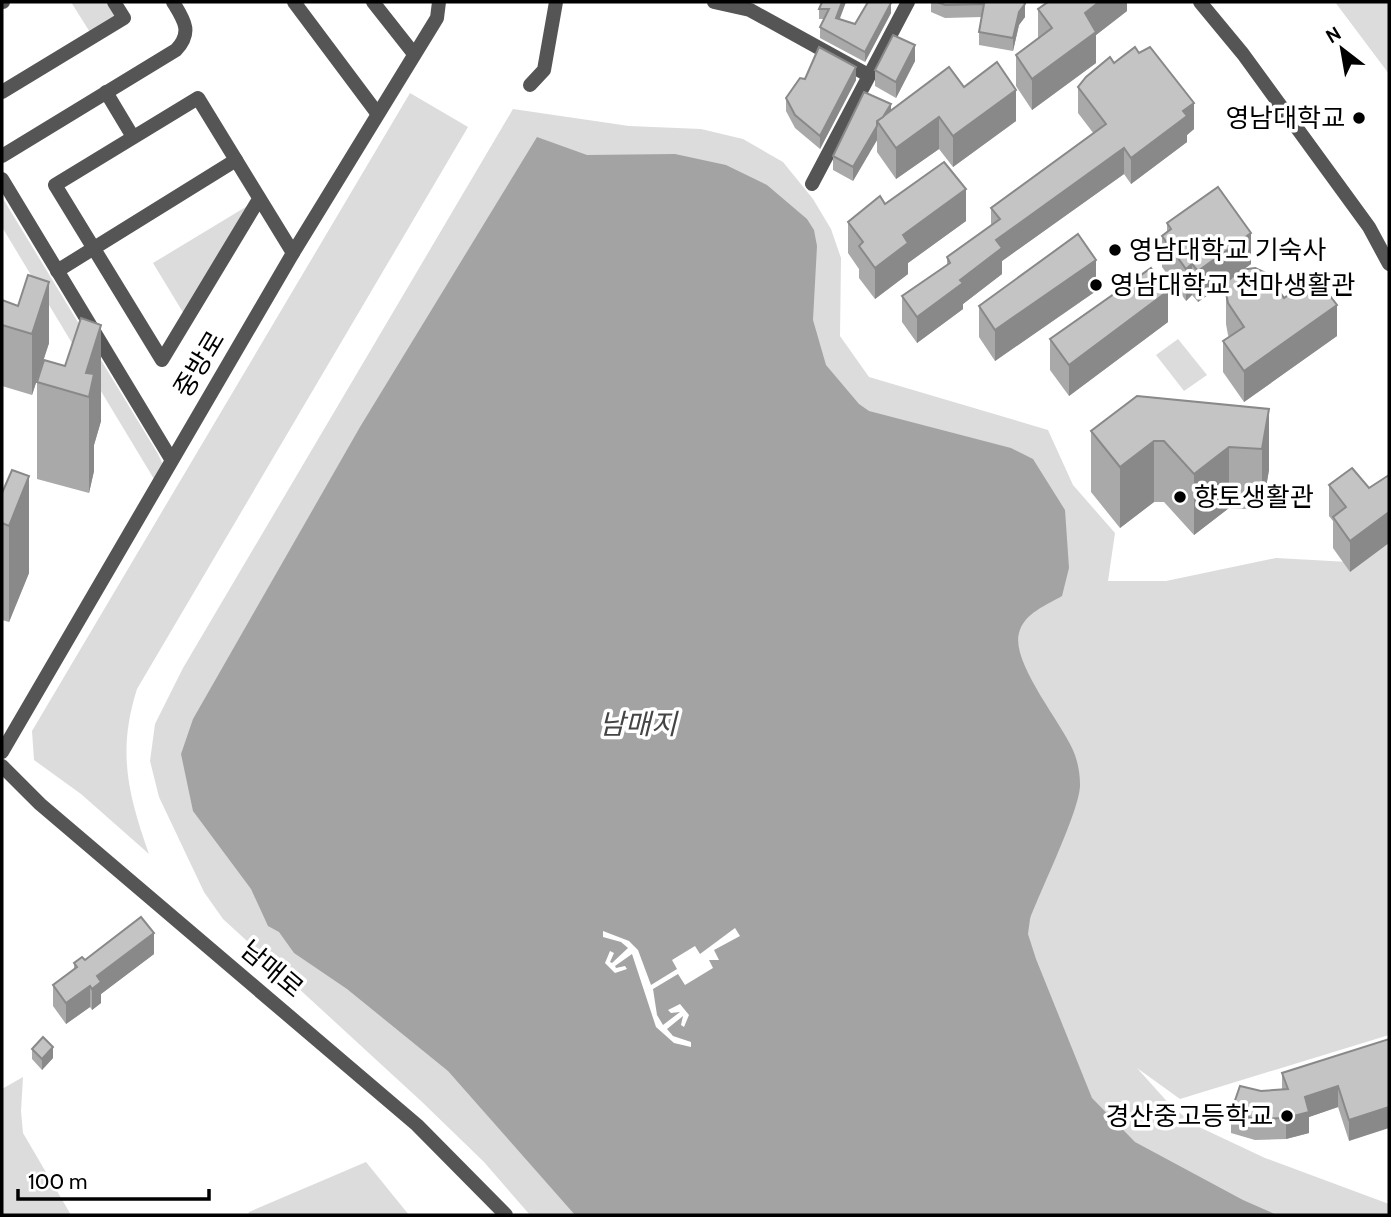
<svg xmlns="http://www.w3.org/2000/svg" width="1391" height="1217" font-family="Cabin,'Noto Sans KR',sans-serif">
	<rect width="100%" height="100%" fill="#fff"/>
	<g fill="#dcdcdc">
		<polygon points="71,2 114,2 124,18 93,37"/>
		<polygon points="1335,2 1389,2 1389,74"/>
		<path d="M410,93l58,34 -331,562c-20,63 -9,105 12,165l-68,-60 -47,-34 -2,-29z"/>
		<polygon points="513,109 629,126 701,129 743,139 783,162 813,199 831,229 841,258 840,336 869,377 1048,430 1073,485 1115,533 1108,581 1166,581 1276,558 1349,562 1389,540 1389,1035 1180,1099 1137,1068 1172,1107 1197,1126 1265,1158 1389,1204 1389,1215 530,1215 484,1162 421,1101 223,919 204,892 159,797 150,761 155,724 183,668"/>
		<polygon points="2,197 158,454 165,469 157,484 2,227"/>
		<polygon points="259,199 187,319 153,263"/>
		<polygon points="1178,339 1207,375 1184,391 1156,355"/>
		<polygon points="23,1077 21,1111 23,1133 71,1215 2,1215 2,1089"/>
		<polygon points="366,1162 409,1215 248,1215 249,1212"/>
	</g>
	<path fill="#a3a3a3" d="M537,137l50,18 88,-1 51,11 41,20 40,34 7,11 3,16 -4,74 13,45 33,39 10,7 142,37 22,11 32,51 4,58 -7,28c-15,9 -38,17 -43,37 -8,29 41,88 53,115 5,10 8,24 8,36 1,24 -40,107 -50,135l-2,15 8,25 56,139 43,44 108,58 34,15h-702l-127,-144 -101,-82 -53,-36 -15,-21 -11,-6 -17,-37 -58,-78 -12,-57 12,-35 167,-292z"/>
	<polygon fill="#fff" points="735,928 740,936 714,950 719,960 709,960 713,968 685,985 678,974 653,989 657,1015 663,1025 680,1012 671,1013 668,1010 680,1004 689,1015 684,1027 681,1025 683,1016 667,1029 673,1036 691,1042 691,1047 674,1043 656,1027 632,954 615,966 616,968 625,966 627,969 615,973 605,963 610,951 614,953 610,962 612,963 628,948 621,942 603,937 603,931 629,941 638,950 651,985 677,969 672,960 695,946 700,954"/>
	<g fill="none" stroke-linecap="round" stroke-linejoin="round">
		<g stroke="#555" stroke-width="14">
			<polyline points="2,2 3,2"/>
			<polyline points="294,2 377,113"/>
			<polyline points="373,2 414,54"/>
			<polyline points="714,2 750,10 868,75"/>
			<polyline points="530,85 544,70 556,2"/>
			<polyline points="2,92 124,18 114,2"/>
			<polyline points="106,92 133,137"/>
			<path d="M2,156l174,-106c17,-18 8,-30 -3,-48"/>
			<polyline points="2,179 171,459"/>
			<polyline points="812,184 908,2"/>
			<polyline points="259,199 162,360 55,185 198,98 293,253"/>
			<polyline points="57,271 236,160"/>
			<polyline points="2,752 293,253 437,18 439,2"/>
		</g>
		<g stroke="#555" stroke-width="14">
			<polyline points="1200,2 1243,54 1369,227 1389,264"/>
			<polyline points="2,766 40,804 417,1125 506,1215"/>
		</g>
	</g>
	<g fill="#a9a9a9">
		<polygon points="822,2 846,2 839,19 855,24 891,13 865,62 820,38 820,27 824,19 819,19 819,9"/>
		<polygon points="931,2 1024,2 1025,17 1019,25 1013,51 979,45 979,32 982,17 945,18 931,12"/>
		<polygon points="1127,2 1127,11 1096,35 1096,63 1032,110 1016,86 1016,55 1038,38 1038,9"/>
		<polygon points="915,61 896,98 875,86 875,70"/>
		<polygon points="1114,63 1194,129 1187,135 1187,142 1131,184 1124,174 1002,261 1002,274 963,304 963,309 917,343 902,322 902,296 947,265 947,257 991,225 991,208 1094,134 1078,113 1078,87"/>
		<polygon points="805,79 856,80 820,149 795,128 786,111 786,98"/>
		<polygon points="964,87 1016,121 953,167 939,149 896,179 877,152 877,140 853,181 833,170 833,156 891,111"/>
		<polygon points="885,204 966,221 908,263 908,274 875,299 859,278 859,269 848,253 848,222"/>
		<polygon points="1167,223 1251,264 1243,270 1337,336 1244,402 1223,372 1223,341 1229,337 1228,335 1226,324 1226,293 1230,279 1198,302 1192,295 1186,301 1162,267 1162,236 1167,232"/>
		<polygon points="1096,291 995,361 979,337 979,306"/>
		<polygon points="2,300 49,343 32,395 2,386"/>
		<polygon points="81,318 101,421 94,445 94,471 89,493 37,479 37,382 65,366"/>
		<polygon points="1168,322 1069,396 1050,370 1050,339"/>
		<polygon points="1269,409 1269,470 1262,510 1229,508 1194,535 1164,502 1154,502 1120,528 1091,492 1091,431"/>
		<polygon points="1352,468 1350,572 1333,548 1333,521 1329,516 1329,485"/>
		<polygon points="2,493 29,573 9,622 2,620"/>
		<polygon points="154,954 101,994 101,1003 92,1010 90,1007 66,1024 53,1006 53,985 74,969 74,963 85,960"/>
		<polygon points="1389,1039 1349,1141 1338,1107 1309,1117 1309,1133 1286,1139 1255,1140 1231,1133 1231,1112 1261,1091 1282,1089 1282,1073"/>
		<polygon points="32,1049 53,1058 42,1070 32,1059"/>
	</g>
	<g fill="#898989">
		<polygon points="842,2 846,2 836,29 836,18"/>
		<polygon points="1099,2 1127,2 1127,11 1096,35 1096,63 1032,110 1032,79 1085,13"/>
		<polygon points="891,3 891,13 865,62 865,52"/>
		<polygon points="1025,4 1025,17 1019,25 1013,51 1013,38 1019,12"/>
		<polygon points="915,45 915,61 896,98 896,82"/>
		<polygon points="856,67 856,80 820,149 820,136"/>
		<polygon points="1016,90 1016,121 953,167 953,136"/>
		<polygon points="1194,103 1194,129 1187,135 1187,142 1131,184 1131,158 1183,111"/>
		<polygon points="891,104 891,117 879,124"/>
		<polygon points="939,117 939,149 896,179 896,148"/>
		<polygon points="877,126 877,140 853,181 853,167"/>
		<polygon points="1124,148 1124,174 1002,261 1002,274 963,304 963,309 917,343 917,317 960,280 996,240"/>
		<polygon points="966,189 966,221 908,263 908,274 875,299 875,268 903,235"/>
		<polygon points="1251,233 1251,264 1198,302 1198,271"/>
		<polygon points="1096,260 1096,291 995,361 995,330"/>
		<polygon points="1192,264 1192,295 1186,301 1186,269"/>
		<polygon points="49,282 49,343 32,395 32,334"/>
		<polygon points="1168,291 1168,322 1069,396 1069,365"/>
		<polygon points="1337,305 1337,336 1244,402 1244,371"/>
		<polygon points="101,325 101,421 94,445 94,471 89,493 89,397 86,373"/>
		<polygon points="1269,409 1269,470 1262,510 1262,449"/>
		<polygon points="1154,441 1154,502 1120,528 1120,467"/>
		<polygon points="1229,447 1229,508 1194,535 1194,474"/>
		<polygon points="29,476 29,573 9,622 9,526"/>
		<polygon points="1389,512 1389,543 1350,572 1350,541"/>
		<polygon points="154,933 154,954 101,994 101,1003 92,1010 92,989 97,976"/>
		<polygon points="90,986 90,1007 66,1024 66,1003"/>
		<polygon points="53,1047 53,1058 42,1070 42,1059"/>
		<polygon points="1338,1086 1338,1107 1309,1117 1309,1133 1286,1139 1286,1118 1305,1097"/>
		<polygon points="1389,1107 1389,1128 1349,1141 1349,1120"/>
	</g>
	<g fill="#c4c4c4" stroke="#898989" stroke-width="2">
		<polygon points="822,2 842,2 836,18 855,24 868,2 890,2 891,3 865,52 820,27 829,9 819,9"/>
		<polygon points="937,2 1024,2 1025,4 1019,12 1013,38 979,32 984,4 945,5"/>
		<polygon points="1048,2 1099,2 1085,13 1096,32 1032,79 1016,55 1052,28 1038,9"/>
		<polygon points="893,35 915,45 896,82 875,70"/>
		<polygon points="819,47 856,67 820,136 795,115 786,98 800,78 805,79"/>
		<polygon points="1135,47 1139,53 1150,47 1194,103 1183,111 1187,116 1131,158 1124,148 996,240 1002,248 960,280 963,283 917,317 902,296 950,263 947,257 1000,219 991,208 1106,124 1078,87 1086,77 1110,57 1114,63"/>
		<polygon points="997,62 1016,90 953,136 939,117 896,148 877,121 949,67 964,87"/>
		<polygon points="864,92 891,104 883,117 877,121 877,126 853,167 833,156"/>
		<polygon points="944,162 966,189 903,235 908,243 875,268 859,246 863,242 848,222 880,196 885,204"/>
		<polygon points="1218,187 1251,233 1198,271 1192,264 1186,269 1162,236 1171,229 1167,223"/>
		<polygon points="1078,234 1096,260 995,330 979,306"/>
		<polygon points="1151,268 1168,291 1069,365 1050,339"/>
		<polygon points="1255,268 1268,274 1284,298 1315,276 1337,305 1244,371 1223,341 1244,327 1228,303 1226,293 1229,280 1240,270"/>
		<polygon points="28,275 49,282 32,334 2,325 2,300 18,306"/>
		<polygon points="81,318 101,325 86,373 94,374 89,397 37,382 44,360 65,366"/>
		<polygon points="1137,396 1269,409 1262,449 1229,447 1194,474 1164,441 1154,441 1120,467 1091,431"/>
		<polygon points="1352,468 1369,488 1389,475 1389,512 1350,541 1333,517 1346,507 1329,485"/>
		<polygon points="12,470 29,476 9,526 2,523 2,493"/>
		<polygon points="141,917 154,933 97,976 101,982 92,989 90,986 66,1003 53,985 77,967 74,963 82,957 85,960"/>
		<polygon points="43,1037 53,1047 42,1059 32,1049"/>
		<polygon points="1389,1039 1389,1107 1349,1120 1338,1086 1305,1097 1309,1112 1286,1118 1255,1119 1231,1112 1240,1086 1261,1091 1288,1089 1282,1073"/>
	</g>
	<g fill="#000" stroke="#fff" stroke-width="2.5">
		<circle cx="1359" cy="118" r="7"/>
		<circle cx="1115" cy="250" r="7"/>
		<circle cx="1096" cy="285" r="7"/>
		<circle cx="1180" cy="497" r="7"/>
		<circle cx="1287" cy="1116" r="7"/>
	</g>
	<g text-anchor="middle" stroke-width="7" stroke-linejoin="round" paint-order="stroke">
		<g font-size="26" fill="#000" stroke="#fff" text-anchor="start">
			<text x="1345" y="127" text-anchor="end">영남대학교</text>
			<text x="1129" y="259">영남대학교 기숙사</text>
			<text x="1110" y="294">영남대학교 천마생활관</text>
			<text x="1194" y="506">향토생활관</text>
			<text x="1273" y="1125" text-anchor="end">경산중고등학교</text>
		</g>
		<g font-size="26" fill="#000" stroke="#fff">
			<text transform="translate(199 364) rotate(-59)" y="9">중방로</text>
			<text transform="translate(272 969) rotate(40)" y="9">남매로</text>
		</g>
		<g font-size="28" font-style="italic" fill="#444" stroke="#fff">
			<text x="638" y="734">남매지</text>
		</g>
	</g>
	<rect width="1391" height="1217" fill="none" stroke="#000000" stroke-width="7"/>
	<g transform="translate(1342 49) rotate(329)" stroke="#ffffff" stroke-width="5" paint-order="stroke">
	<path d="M0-5L12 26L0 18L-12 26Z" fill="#000000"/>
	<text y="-10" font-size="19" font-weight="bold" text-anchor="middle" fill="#000000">N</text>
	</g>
	<path d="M18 1189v10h191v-10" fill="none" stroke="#000000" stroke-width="3.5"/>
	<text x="28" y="1189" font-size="21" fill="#000000" stroke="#ffffff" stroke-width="5" paint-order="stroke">100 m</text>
</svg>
